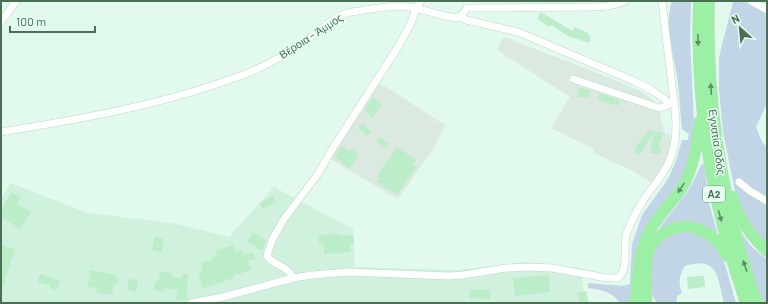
<svg xmlns="http://www.w3.org/2000/svg" width="768" height="304" font-family="Barlow,sans-serif">
	<rect width="100%" height="100%" fill="#e1faed"/>
	<polygon fill="#d0f1de" points="11,183 88,213 173,223 229,237 274,187 353,229 355,267 457,270 525,262 581,268 585,303 1,303 1,199"/>
	<g fill="#dce9e1">
		<polygon points="503,38 507,38 615,80 642,92 656,102 659,106 659,111 661,112 660,117 665,133 670,135 672,145 661,170 652,183 631,170 596,154 594,149 551,128 570,97 497,50"/>
		<polygon points="378,83 383,85 445,125 435,146 398,199 330,159"/>
	</g>
	<g fill="#c1d5e6">
		<path d="M672,1h19l-1,39 4,82v22l-9,30 -25,34 -26,95h-14c-8,-12 -19,-13 -32,-15v-5l34,3 8,-2 2,-40 10,-29 26,-36 8,-18 6,-21h6l1,-6 -7,-5c-2,-15 -2,-30 -4,-46 -3,-27 -15,-55 -6,-82z"/>
		<polygon points="745,1 767,14 767,103 756,127 762,142 767,147 767,247 759,238 737,201 723,132 719,89 719,57 733,2"/>
		<path d="M704,164l5,39 8,29 -1,2 -13,-8 -45,7 -1,-1c7,-12 17,-22 25,-33 8,-10 14,-22 19,-34z"/>
		<polygon points="739,231 741,232 750,245 767,260 767,303 761,303"/>
		<path d="M687,232c8,0 22,6 28,12 10,13 16,43 21,59h-12c-6,-25 -6,-48 -39,-37 -6,9 -7,17 -3,27l-5,3 -1,7h-19c-6,-7 -6,-15 -6,-24 -2,-26 7,-45 36,-47z"/>
	</g>
	<g fill="#bbedc8">
		<polygon points="541,12 572,31 574,27 588,33 588,35 591,36 589,43 568,36 551,25 549,27 537,19"/>
		<polygon points="578,87 590,90 589,98 577,97"/>
		<polygon points="599,93 620,100 618,106 597,100"/>
		<polygon points="373,97 382,104 372,118 364,110"/>
		<polygon points="362,123 371,131 367,136 358,128"/>
		<polygon points="648,130 663,133 661,141 658,145 661,147 660,155 650,153 654,133 639,155 635,154 636,147"/>
		<polygon points="379,137 389,144 386,148 376,142"/>
		<polygon points="342,146 350,152 351,149 359,154 350,169 342,164 343,163 334,156"/>
		<polygon points="397,147 416,160 413,164 417,167 397,195 377,182 380,178 377,176"/>
		<polygon points="12,192 21,197 17,203 31,213 20,229 1,217 1,210"/>
		<polygon points="273,196 276,202 263,209 260,203"/>
		<polygon points="253,232 266,241 262,251 247,241"/>
		<polygon points="339,234 340,236 353,235 354,244 350,245 351,252 324,254 324,243 319,244 318,235"/>
		<polygon points="154,237 163,238 162,252 152,250"/>
		<polygon points="1,245 15,249 2,290 1,290"/>
		<polygon points="234,245 236,252 242,250 243,255 253,252 255,259 248,261 251,270 233,276 234,278 203,288 198,273 203,271 201,263 212,260 211,258 217,256 215,251"/>
		<polygon points="91,270 115,275 115,277 119,278 117,285 114,284 112,295 96,292 97,288 87,287"/>
		<polygon points="160,272 172,273 171,277 182,278 183,273 188,274 187,300 176,300 177,290 164,288 163,292 154,290 155,281 158,282"/>
		<polygon points="40,274 60,281 56,290 50,288 51,285 37,282"/>
		<polygon points="549,275 550,292 515,296 513,278"/>
		<polygon points="704,276 705,287 688,289 687,277"/>
		<polygon points="129,279 138,280 136,292 127,289"/>
		<polygon points="470,290 490,290 490,299 470,298"/>
		<polygon points="586,291 589,303 579,303 577,293"/>
	</g>
	<g fill="none" stroke-linecap="round" stroke-linejoin="round">
		<g stroke="#bcdac6" stroke-width="8">
			<g id="minor">
				<polyline points="751,1 767,10"/>
				<polyline points="461,16 466,20 518,32 634,81 650,89 670,103 675,104"/>
				<polyline points="1,22 16,1"/>
				<polyline points="573,79 659,108 666,106 670,103"/>
				<path d="M1,132c80,-13 160,-27 236,-55 24,-8 47,-21 67,-35 13,-9 25,-21 40,-28 8,-3 47,-8 57,-8 19,1 37,10 56,12l4,-2 6,-8h5l118,-1c12,0 24,-1 35,-6"/>
				<polyline points="739,182 750,191 767,201"/>
				<path d="M293,278c-6,-13 -19,-12 -26,-22l5,-16 12,-21 34,-45 13,-23 67,-104 12,-22 6,-16 5,-8"/>
				<path d="M191,303l32,-6 70,-19 20,-3 34,-3 102,4 14,-1 43,-7 23,-1 23,1 55,10h11c12,-10 4,-32 9,-46 4,-9 8,-19 14,-28 8,-14 20,-25 27,-40 12,-25 8,-51 4,-78 -3,-28 -7,-57 -10,-85"/>
			</g>
		</g>
		<g stroke="#ccd7cf" stroke-width="12">
			<g id="highway">
				<path d="M699,1c-4,103 13,205 47,302"/>
				<path d="M709,1c-3,105 13,203 48,302"/>
				<path d="M733,197c5,22 18,39 34,54"/>
				<path d="M635,303c3,-22 3,-46 12,-67 8,-19 25,-32 36,-50 11,-20 14,-42 17,-65"/>
				<path d="M646,303c2,-17 -3,-36 3,-53 3,-7 10,-14 17,-18 23,-14 50,1 61,24"/>
			</g>
		</g>
		<use href="#minor" stroke="#fff" stroke-width="7"/>
		<use href="#highway" stroke="#9cf0a6" stroke-width="11"/>
	</g>
	<defs><path id="oneway-solid" d="M-6-.8H1V-3.2L6.5 0L1 3.2V.8H-6Z"/></defs>
	<g fill="#5e8f67">
		<use href="#oneway-solid" transform="translate(698 40) rotate(89)"/>
		<use href="#oneway-solid" transform="translate(711 89) rotate(-94)"/>
		<use href="#oneway-solid" transform="translate(681 188) rotate(123)"/>
		<use href="#oneway-solid" transform="translate(720 216) rotate(75)"/>
		<use href="#oneway-solid" transform="translate(745 266) rotate(-108)"/>
	</g>
	<g text-anchor="middle" stroke-width="3" stroke-linejoin="round" paint-order="stroke">
		<rect fill="#e7fdf1" stroke="#799a82" stroke-width="1" x="703" y="186" width="22" height="16" rx="3"/>
		<g font-size="10" font-weight="bold" fill="#4a6f52">
			<text x="714" y="198">Α2</text>
		</g>
		<g font-size="11" fill="#4a6f52" stroke="#e7fdf1">
			<text transform="translate(311 36) rotate(-33)" y="4">Βέροια - Άμμος</text>
			<text transform="translate(717 142) rotate(82)" y="4">Εγνατία Οδός</text>
		</g>
	</g>
	<rect width="768" height="304" fill="none" stroke="#4a6f52" stroke-width="4"/>
	<g transform="translate(740 28) rotate(333)" stroke="#e7fdf1" stroke-width="3" paint-order="stroke">
	<path d="M0-3L7 15L0 10L-7 15Z" fill="#4a6f52"/>
	<text y="-6" font-size="11" font-weight="bold" text-anchor="middle" fill="#4a6f52">N</text>
	</g>
	<path d="M10 26v6h85v-6" fill="none" stroke="#4a6f52" stroke-width="2"/>
	<text x="16" y="26" font-size="12" fill="#4a6f52" stroke="#e7fdf1" stroke-width="3" paint-order="stroke">100 m</text>
</svg>
